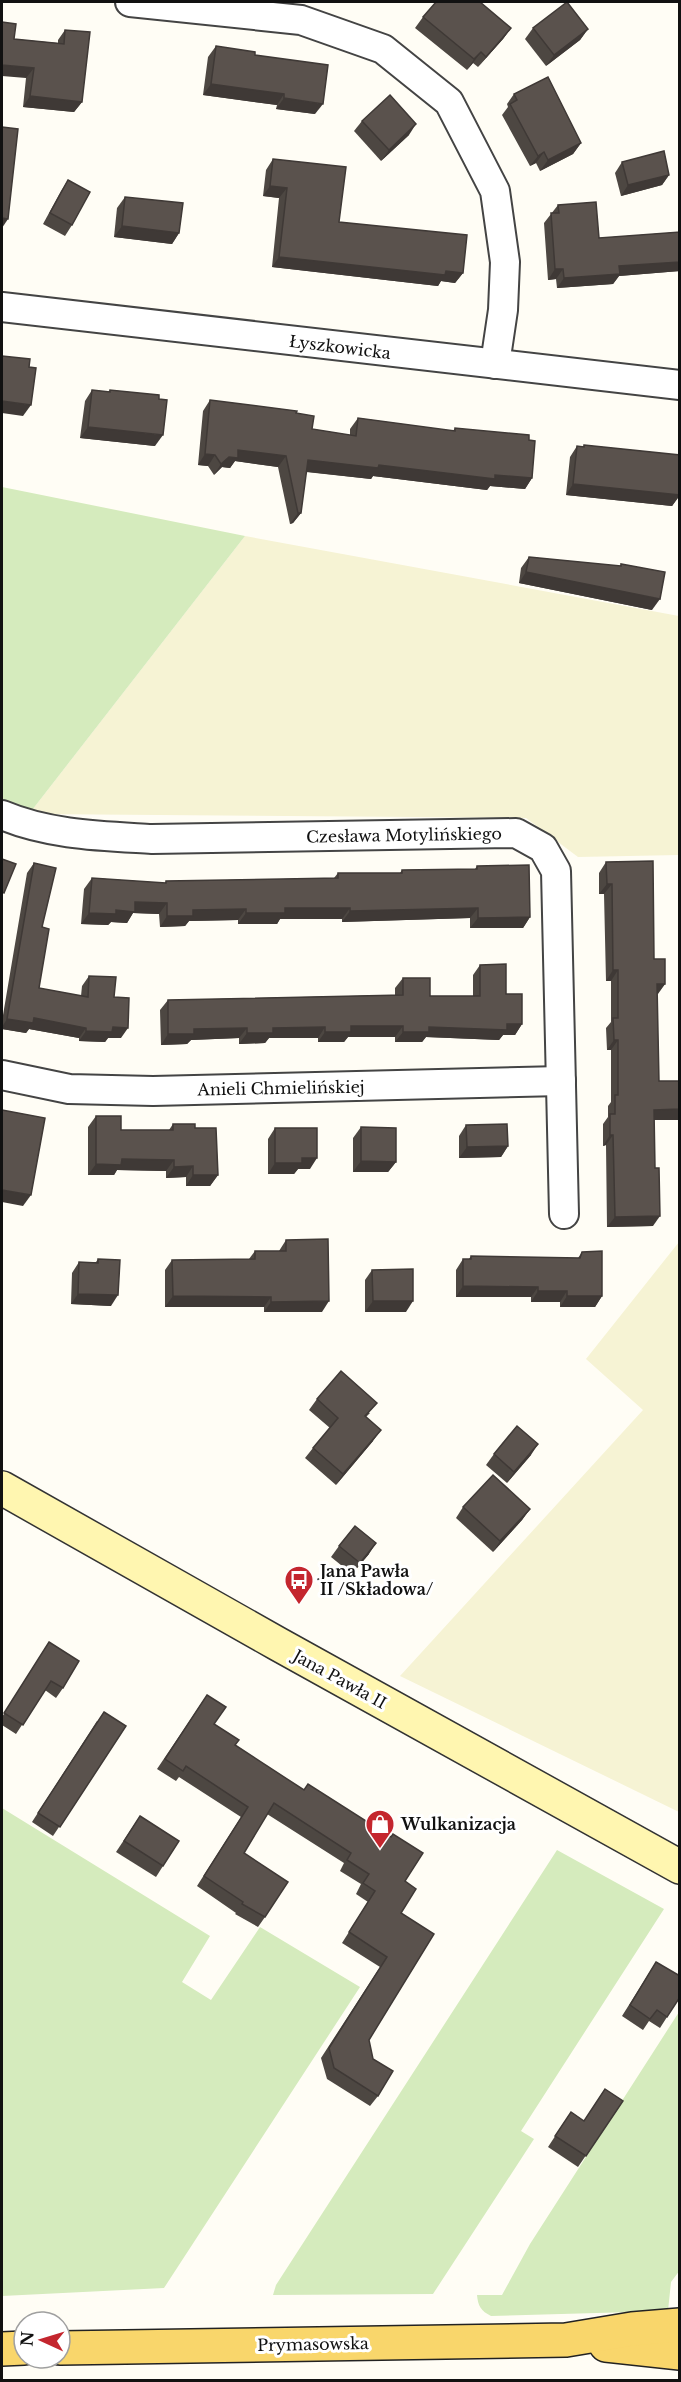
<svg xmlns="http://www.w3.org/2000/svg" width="681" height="2382" font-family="'Libre Baskerville',serif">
	<rect width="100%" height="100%" fill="#fffdf5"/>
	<g fill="#f6f3d4">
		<polygon points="245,536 679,616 679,855 578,857 526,818 29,814"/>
		<polygon points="679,1242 679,1812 400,1676 643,1410 586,1359"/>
	</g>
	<g fill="#d5ebbd">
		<polygon points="2,487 245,536 29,814 2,802"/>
		<polygon points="2,1808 210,1936 182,1982 211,2000 260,1927 360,1987 164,2288 2,2296"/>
		<polygon points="557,1850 664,1909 521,2131 534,2139 433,2294 273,2295 276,2285"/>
		<path d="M679,2012l1,258 -9,12 -3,29 -177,5c-10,-5 -13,-10 -14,-21h25l28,-51z"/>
	</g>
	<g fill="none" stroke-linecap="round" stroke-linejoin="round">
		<g stroke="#444" stroke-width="32">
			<g id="street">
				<polyline points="130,2 301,20 383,49 449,102 495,191 505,262 503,310 495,364"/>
				<polyline points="2,307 680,385"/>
				<path d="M2,815c47,20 100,21 150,24l364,-6 27,15 13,23 8,343"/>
				<polyline points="2,1075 69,1089 153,1091 561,1081"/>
			</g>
		</g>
		<g stroke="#333" stroke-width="36">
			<polyline id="secondary" points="2,1488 278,1644 680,1867"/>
		</g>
		<g stroke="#222" stroke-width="36">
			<g id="primary">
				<polyline points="606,2345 680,2353"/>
				<polyline points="60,2348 566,2340 632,2329 680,2325"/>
				<polyline points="2,2349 24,2348"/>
			</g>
		</g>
		<use href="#street" stroke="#fff" stroke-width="28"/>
		<use href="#secondary" stroke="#fff6b0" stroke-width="33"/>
		<use href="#primary" stroke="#f9d66b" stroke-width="33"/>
	</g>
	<g fill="#4d4742">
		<polygon points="423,17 511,28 503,39 478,67 473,63 467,70 415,28"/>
		<polygon points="533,28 588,29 580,40 546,66 525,39"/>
		<polygon points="65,30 82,102 74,112 23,107 26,78 14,39 58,43 58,40"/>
		<polygon points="216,46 255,55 315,114 276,109 277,105 203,95 208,57"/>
		<polygon points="514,94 581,143 573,154 540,171 536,163 530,166 502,115 508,107 507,104"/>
		<polygon points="362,121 409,135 381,161 354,131"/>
		<polygon points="273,159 339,222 463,273 455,283 441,281 438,286 272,267 279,198 263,196 266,170"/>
		<polygon points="622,162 669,175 662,185 621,196 615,173"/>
		<polygon points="68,180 72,225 65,236 43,224 61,191"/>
		<polygon points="125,197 179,233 172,244 114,237 117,208"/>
		<polygon points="558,205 599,238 680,232 680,271 619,276 613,284 557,288 556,279 548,280 544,223"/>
		<polygon points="92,390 108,392 110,390 155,446 80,438 85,401"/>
		<polygon points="210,400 296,413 312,429 350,435 350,429 358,418 453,431 455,428 529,440 532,478 525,489 490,486 487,490 373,476 371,479 306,472 301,513 293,523 290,524 278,467 235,461 230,468 222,467 214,475 208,466 198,465 203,411"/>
		<polygon points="584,445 680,455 680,495 672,506 566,495 570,457 577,446 583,447"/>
		<polygon points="529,557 620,566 621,564 652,610 519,583 521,568"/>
		<polygon points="606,862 665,984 657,994 659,1081 680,1120 654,1120 653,1226 607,1227 606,1145 603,1146 603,1124 608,1117 608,1106 611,1102 611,1050 607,1050 606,1028 611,1022 611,981 606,981 604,894 599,894 599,873"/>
		<polygon points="34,863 42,927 39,988 81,996 82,986 89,976 114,997 121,1038 108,1038 105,1042 79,1041 79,1038 29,1029 26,1033 2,1029 2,1021 27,873"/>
		<polygon points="477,866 530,917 523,928 470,928 470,918 342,922 342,919 280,919 277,924 238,924 238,920 189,921 185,926 160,927 159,914 133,913 127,923 111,922 108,925 81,924 84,889 92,878 165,883 166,881 334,878 338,873 400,873 402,870 475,869"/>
		<polygon points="480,965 506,994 522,1024 515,1035 503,1035 499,1040 426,1037 422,1042 395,1042 395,1037 348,1037 344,1042 318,1042 318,1038 269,1038 265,1043 239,1044 239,1038 191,1040 187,1044 161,1045 160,1010 168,1000 395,995 395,988 403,978 430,996 473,996 473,975"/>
		<polygon points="96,1116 121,1130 169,1130 173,1124 195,1128 218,1175 210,1186 186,1186 186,1177 166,1178 166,1171 117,1170 114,1175 88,1175 88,1127"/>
		<polygon points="466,1125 508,1146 501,1157 459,1158 459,1136"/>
		<polygon points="361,1127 396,1162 388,1172 353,1172 353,1138"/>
		<polygon points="275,1128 310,1169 298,1169 294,1174 268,1174 268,1139"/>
		<polygon points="286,1240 322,1312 264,1312 264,1307 165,1307 165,1270 172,1260 249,1259 255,1251 279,1251"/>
		<polygon points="582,1252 602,1296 595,1307 560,1307 560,1302 531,1302 531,1297 456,1297 456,1270 463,1259 469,1259 471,1256 578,1258"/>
		<polygon points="98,1259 111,1306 71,1304 72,1273 79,1262 96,1262"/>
		<polygon points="372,1270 406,1312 365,1312 365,1280"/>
		<polygon points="317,1399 370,1413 366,1417 373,1441 336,1485 305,1458 313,1448 330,1428 309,1410"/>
		<polygon points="494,1454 531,1455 507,1483 486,1465"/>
		<polygon points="463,1507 530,1509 522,1520 493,1552 456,1518"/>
		<polygon points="339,1546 369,1554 352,1574 331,1557"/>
		<polygon points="49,1642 63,1688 56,1698 45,1690 16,1734 2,1725 2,1717"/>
		<polygon points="207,1695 214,1724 235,1745 405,1881 401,1913 369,2040 378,2096 370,2106 327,2079 321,2058 380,1967 342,1943 368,1902 356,1894 361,1884 340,1871 344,1863 267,1814 244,1853 265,1917 258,1927 235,1914 236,1913 197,1886 241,1817 179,1777 176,1781 157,1769"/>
		<polygon points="97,1721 126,1726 53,1836 32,1822"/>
		<polygon points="140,1816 163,1866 156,1877 116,1852"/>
		<polygon points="656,1962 667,2017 660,2028 649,2021 643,2030 622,2016"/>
		<polygon points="605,2089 623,2101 578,2167 548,2147 571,2112 584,2121"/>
	</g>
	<g fill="#3f3936">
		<polygon points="511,28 503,39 478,67 486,57"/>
		<polygon points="588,29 580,40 546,66 554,55"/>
		<polygon points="481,52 473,63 467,70 474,59"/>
		<polygon points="2,65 34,68 26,78 2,76"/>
		<polygon points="211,84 284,94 277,105 203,95"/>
		<polygon points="30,96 82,102 74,112 23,107"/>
		<polygon points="284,98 323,104 315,114 276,109"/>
		<polygon points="416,124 409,135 381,161 389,150"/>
		<polygon points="581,143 573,154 540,171 548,160"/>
		<polygon points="544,152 536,163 530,166 538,156"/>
		<polygon points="669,175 662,185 621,196 628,185"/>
		<polygon points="270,186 287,188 279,198 263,196"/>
		<polygon points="2,218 8,219 2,228"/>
		<polygon points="122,226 179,233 172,244 114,237"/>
		<polygon points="279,257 446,271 463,273 455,283 441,281 438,286 272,267"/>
		<polygon points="680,262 680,271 619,276 613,284 557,288 564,278 619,266"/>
		<polygon points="555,269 563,269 556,279 548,280"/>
		<polygon points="2,401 31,405 23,416 2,413"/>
		<polygon points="88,427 163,435 155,446 80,438"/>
		<polygon points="238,450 286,456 278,467 235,461 230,468 222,467 214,475 221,464 229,457"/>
		<polygon points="205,454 215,455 208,466 198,465"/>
		<polygon points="308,460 379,465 532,478 525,489 490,486 487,490 373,476 371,479 300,471"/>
		<polygon points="573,484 680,495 672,506 566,495"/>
		<polygon points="298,513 301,513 293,523 290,524"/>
		<polygon points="526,572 660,599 652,610 519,583"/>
		<polygon points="607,884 612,884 604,894 599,894"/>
		<polygon points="135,902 167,903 159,914 133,913 127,923 111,922 108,925 81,924 89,913 116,910"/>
		<polygon points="285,908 350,908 342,919 280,919 277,924 238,924 246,913"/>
		<polygon points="478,908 470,918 342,922 350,911"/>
		<polygon points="246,909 238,920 189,921 185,926 160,927 167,916 193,910"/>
		<polygon points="530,917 523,928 470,928 478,918"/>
		<polygon points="613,970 618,970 611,981 606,981"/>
		<polygon points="657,984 665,984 658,994 650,994"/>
		<polygon points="34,1018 86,1028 79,1038 29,1029 26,1033 2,1029 2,1027 7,1019"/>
		<polygon points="522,1024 515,1035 503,1035 499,1040 426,1037 422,1042 395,1042 403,1032 429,1027"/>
		<polygon points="351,1026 403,1026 395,1037 348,1037 344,1042 318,1042 325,1032"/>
		<polygon points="113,1027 128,1028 121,1038 108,1038 105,1042 79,1041 86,1031"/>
		<polygon points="325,1027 318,1038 269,1038 265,1043 239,1044 247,1033 273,1028"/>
		<polygon points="247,1028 239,1038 191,1040 187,1044 161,1045 168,1034 194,1029"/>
		<polygon points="614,1040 618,1040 611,1050 607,1050"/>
		<polygon points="680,1109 680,1120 647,1120 654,1110"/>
		<polygon points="610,1135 613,1135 606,1145 603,1146"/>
		<polygon points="508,1146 501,1157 459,1158 467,1147"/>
		<polygon points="302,1158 317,1158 310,1169 298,1169 294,1174 268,1174 275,1163"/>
		<polygon points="122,1159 174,1160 166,1171 117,1170 114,1175 88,1175 96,1164"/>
		<polygon points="361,1161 396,1162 388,1172 353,1172"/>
		<polygon points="193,1166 186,1177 166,1178 174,1167"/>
		<polygon points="193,1175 218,1175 210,1186 186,1186"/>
		<polygon points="2,1190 31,1195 23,1206 2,1202"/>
		<polygon points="660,1216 653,1226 607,1227 615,1217"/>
		<polygon points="463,1286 538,1287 531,1297 456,1297"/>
		<polygon points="538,1291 567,1291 560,1302 531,1302"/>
		<polygon points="78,1294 118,1295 111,1306 71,1304"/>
		<polygon points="173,1296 271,1297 264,1307 165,1307"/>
		<polygon points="567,1296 602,1296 595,1307 560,1307"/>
		<polygon points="329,1301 322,1312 264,1312 271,1302"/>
		<polygon points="373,1301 413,1301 406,1312 365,1312"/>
		<polygon points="381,1430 373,1441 336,1485 343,1474"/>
		<polygon points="538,1444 531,1455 507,1483 514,1472"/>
		<polygon points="530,1509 522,1520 493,1552 500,1541"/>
		<polygon points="376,1543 369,1554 352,1574 360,1563"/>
	</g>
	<g fill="#5a524d" stroke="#3f3936" stroke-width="1.5">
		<polygon points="436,2 480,2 511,28 486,57 481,52 474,59 423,17"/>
		<polygon points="567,2 588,29 554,55 533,28"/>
		<polygon points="2,22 16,24 14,39 64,44 65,30 90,32 82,102 30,96 34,68 2,65"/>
		<polygon points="216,46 255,52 255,55 328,65 323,104 284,98 284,94 211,84"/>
		<polygon points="548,77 581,143 548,160 544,152 538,156 510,104 517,100 514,94"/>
		<polygon points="390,95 416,124 389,150 362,121"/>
		<polygon points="2,127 18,129 8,219 2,218"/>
		<polygon points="664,151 669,175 628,185 622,162"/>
		<polygon points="273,159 346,167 339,222 467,235 463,273 446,271 445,275 279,257 287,188 270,186"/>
		<polygon points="68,180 90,192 72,225 50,213"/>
		<polygon points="125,197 183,203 179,233 122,226"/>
		<polygon points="596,202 599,238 680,232 680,262 619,266 620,274 564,278 563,269 555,269 551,213 559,213 558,205"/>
		<polygon points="2,356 30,359 29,367 36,368 31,405 2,401"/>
		<polygon points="92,390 110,392 110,390 159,395 159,399 167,400 163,435 88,427"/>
		<polygon points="210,400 297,411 296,413 314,416 312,429 356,436 358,418 455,431 455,428 529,435 529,440 535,441 532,478 495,475 495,479 379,465 378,468 308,460 301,513 298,513 286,456 238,450 238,458 229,457 221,464 215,455 205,454"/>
		<polygon points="584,445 680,455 680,495 573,484 577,446 584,447"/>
		<polygon points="529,557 621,566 621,564 665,572 660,599 526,572"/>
		<polygon points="2,859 16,864 4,893 2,892"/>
		<polygon points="653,861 654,959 665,959 665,984 657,984 659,1081 680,1081 680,1109 654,1110 655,1168 659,1168 660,1216 615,1217 613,1135 610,1135 610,1114 615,1114 615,1095 618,1095 618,1040 614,1040 613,1018 618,1018 618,970 613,970 612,884 607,884 606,862"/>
		<polygon points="34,863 56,868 42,927 49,929 39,988 88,997 89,976 116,977 114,997 129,998 128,1028 113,1027 112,1032 86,1031 86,1028 34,1018 33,1023 7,1019"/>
		<polygon points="529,865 530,917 478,918 478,908 350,911 350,908 285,908 285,913 246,913 246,909 193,910 193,916 167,916 167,903 135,902 135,912 116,910 116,914 89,913 92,878 166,883 166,881 338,878 338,873 402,873 402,870 477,869 477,866"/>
		<polygon points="506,964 506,994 522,994 522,1024 507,1024 507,1030 429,1027 429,1032 403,1032 403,1026 351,1026 351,1032 325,1032 325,1027 273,1028 273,1033 247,1033 247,1028 194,1029 194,1034 168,1034 168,1000 403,995 403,978 430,978 430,996 480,996 480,965"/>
		<polygon points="2,1110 45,1118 31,1195 2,1190"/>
		<polygon points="96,1116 121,1116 121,1130 173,1130 173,1124 195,1124 195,1128 216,1128 218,1175 193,1175 193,1166 174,1167 174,1160 122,1159 121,1165 96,1164"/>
		<polygon points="507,1124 508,1146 467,1147 466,1125"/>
		<polygon points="361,1127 396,1128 396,1162 361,1161"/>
		<polygon points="275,1128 317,1128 317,1158 302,1158 302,1163 275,1163"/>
		<polygon points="328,1239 329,1301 271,1302 271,1297 173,1296 172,1260 255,1259 255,1251 286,1251 286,1240"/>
		<polygon points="602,1251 602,1296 567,1296 567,1291 538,1291 538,1287 463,1286 463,1259 471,1259 471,1256 580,1258 582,1252"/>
		<polygon points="98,1259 120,1260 118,1295 78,1294 79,1262 98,1263"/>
		<polygon points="413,1269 413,1301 373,1301 372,1270"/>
		<polygon points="341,1371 377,1403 365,1416 381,1430 343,1474 313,1448 338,1418 317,1399"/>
		<polygon points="517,1426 538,1444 514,1472 494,1454"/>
		<polygon points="493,1475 530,1509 500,1541 463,1507"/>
		<polygon points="355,1526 376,1543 360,1563 339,1546"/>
		<polygon points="49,1642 79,1661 63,1688 51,1681 23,1725 4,1713"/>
		<polygon points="207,1695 226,1707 214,1724 239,1740 235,1745 304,1790 308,1784 391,1837 393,1834 423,1853 405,1881 416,1889 401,1913 434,1934 369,2040 373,2059 393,2071 378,2096 334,2068 329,2048 387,1957 349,1932 375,1891 363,1883 369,1874 347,1860 351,1853 274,1803 244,1853 288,1882 265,1917 242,1904 243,1902 204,1876 248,1807 186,1766 183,1771 165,1759"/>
		<polygon points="104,1712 126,1726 60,1827 38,1813"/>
		<polygon points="140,1816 179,1841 163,1866 124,1841"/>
		<polygon points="656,1962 680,1976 680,1997 667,2017 657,2010 650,2019 630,2005"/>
		<polygon points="605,2089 623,2101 586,2156 555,2136 571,2112 584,2121"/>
	</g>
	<defs>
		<g id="bus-pin" transform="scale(1.5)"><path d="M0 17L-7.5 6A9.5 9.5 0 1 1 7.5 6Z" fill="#c4262e" stroke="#fff"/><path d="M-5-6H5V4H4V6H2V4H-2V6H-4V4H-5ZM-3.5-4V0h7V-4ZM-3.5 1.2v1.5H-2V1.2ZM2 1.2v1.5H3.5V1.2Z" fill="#fff"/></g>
		<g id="shop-pin" transform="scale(1.5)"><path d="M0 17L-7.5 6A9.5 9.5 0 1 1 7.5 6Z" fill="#c4262e" stroke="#fff"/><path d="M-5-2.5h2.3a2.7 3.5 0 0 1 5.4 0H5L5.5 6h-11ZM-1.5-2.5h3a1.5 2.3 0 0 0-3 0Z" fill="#fff"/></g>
	</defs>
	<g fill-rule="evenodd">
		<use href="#bus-pin" x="299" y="1580"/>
		<use href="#shop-pin" x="380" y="1824"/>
	</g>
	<g text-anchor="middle" stroke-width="6" stroke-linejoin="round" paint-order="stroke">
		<g font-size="16" fill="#111" stroke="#fff">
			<text transform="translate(340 347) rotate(7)" y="6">Łyszkowicka</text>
			<text transform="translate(404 835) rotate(-1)" y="6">Czesława Motylińskiego</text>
			<text transform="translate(281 1088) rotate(-1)" y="6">Anieli Chmielińskiej</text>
			<text transform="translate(340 1679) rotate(29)" y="6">Jana Pawła II</text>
			<text transform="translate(313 2344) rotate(-1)" y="6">Prymasowska</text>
		</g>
		<g font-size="16" font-weight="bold" fill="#111" stroke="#fff" text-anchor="start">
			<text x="320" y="1577">Jana Pawła<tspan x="320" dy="18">II /Składowa/</tspan></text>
			<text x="401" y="1830">Wulkanizacja</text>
		</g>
	</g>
	<rect width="681" height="2382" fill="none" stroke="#111111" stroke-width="6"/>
	<g transform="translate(42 2340) rotate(274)"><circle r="28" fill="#ffffff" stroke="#a0a0a0" stroke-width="1.5"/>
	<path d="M0-4.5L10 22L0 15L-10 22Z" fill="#c4262e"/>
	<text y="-9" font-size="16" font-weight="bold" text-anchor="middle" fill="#111111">N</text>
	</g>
</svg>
